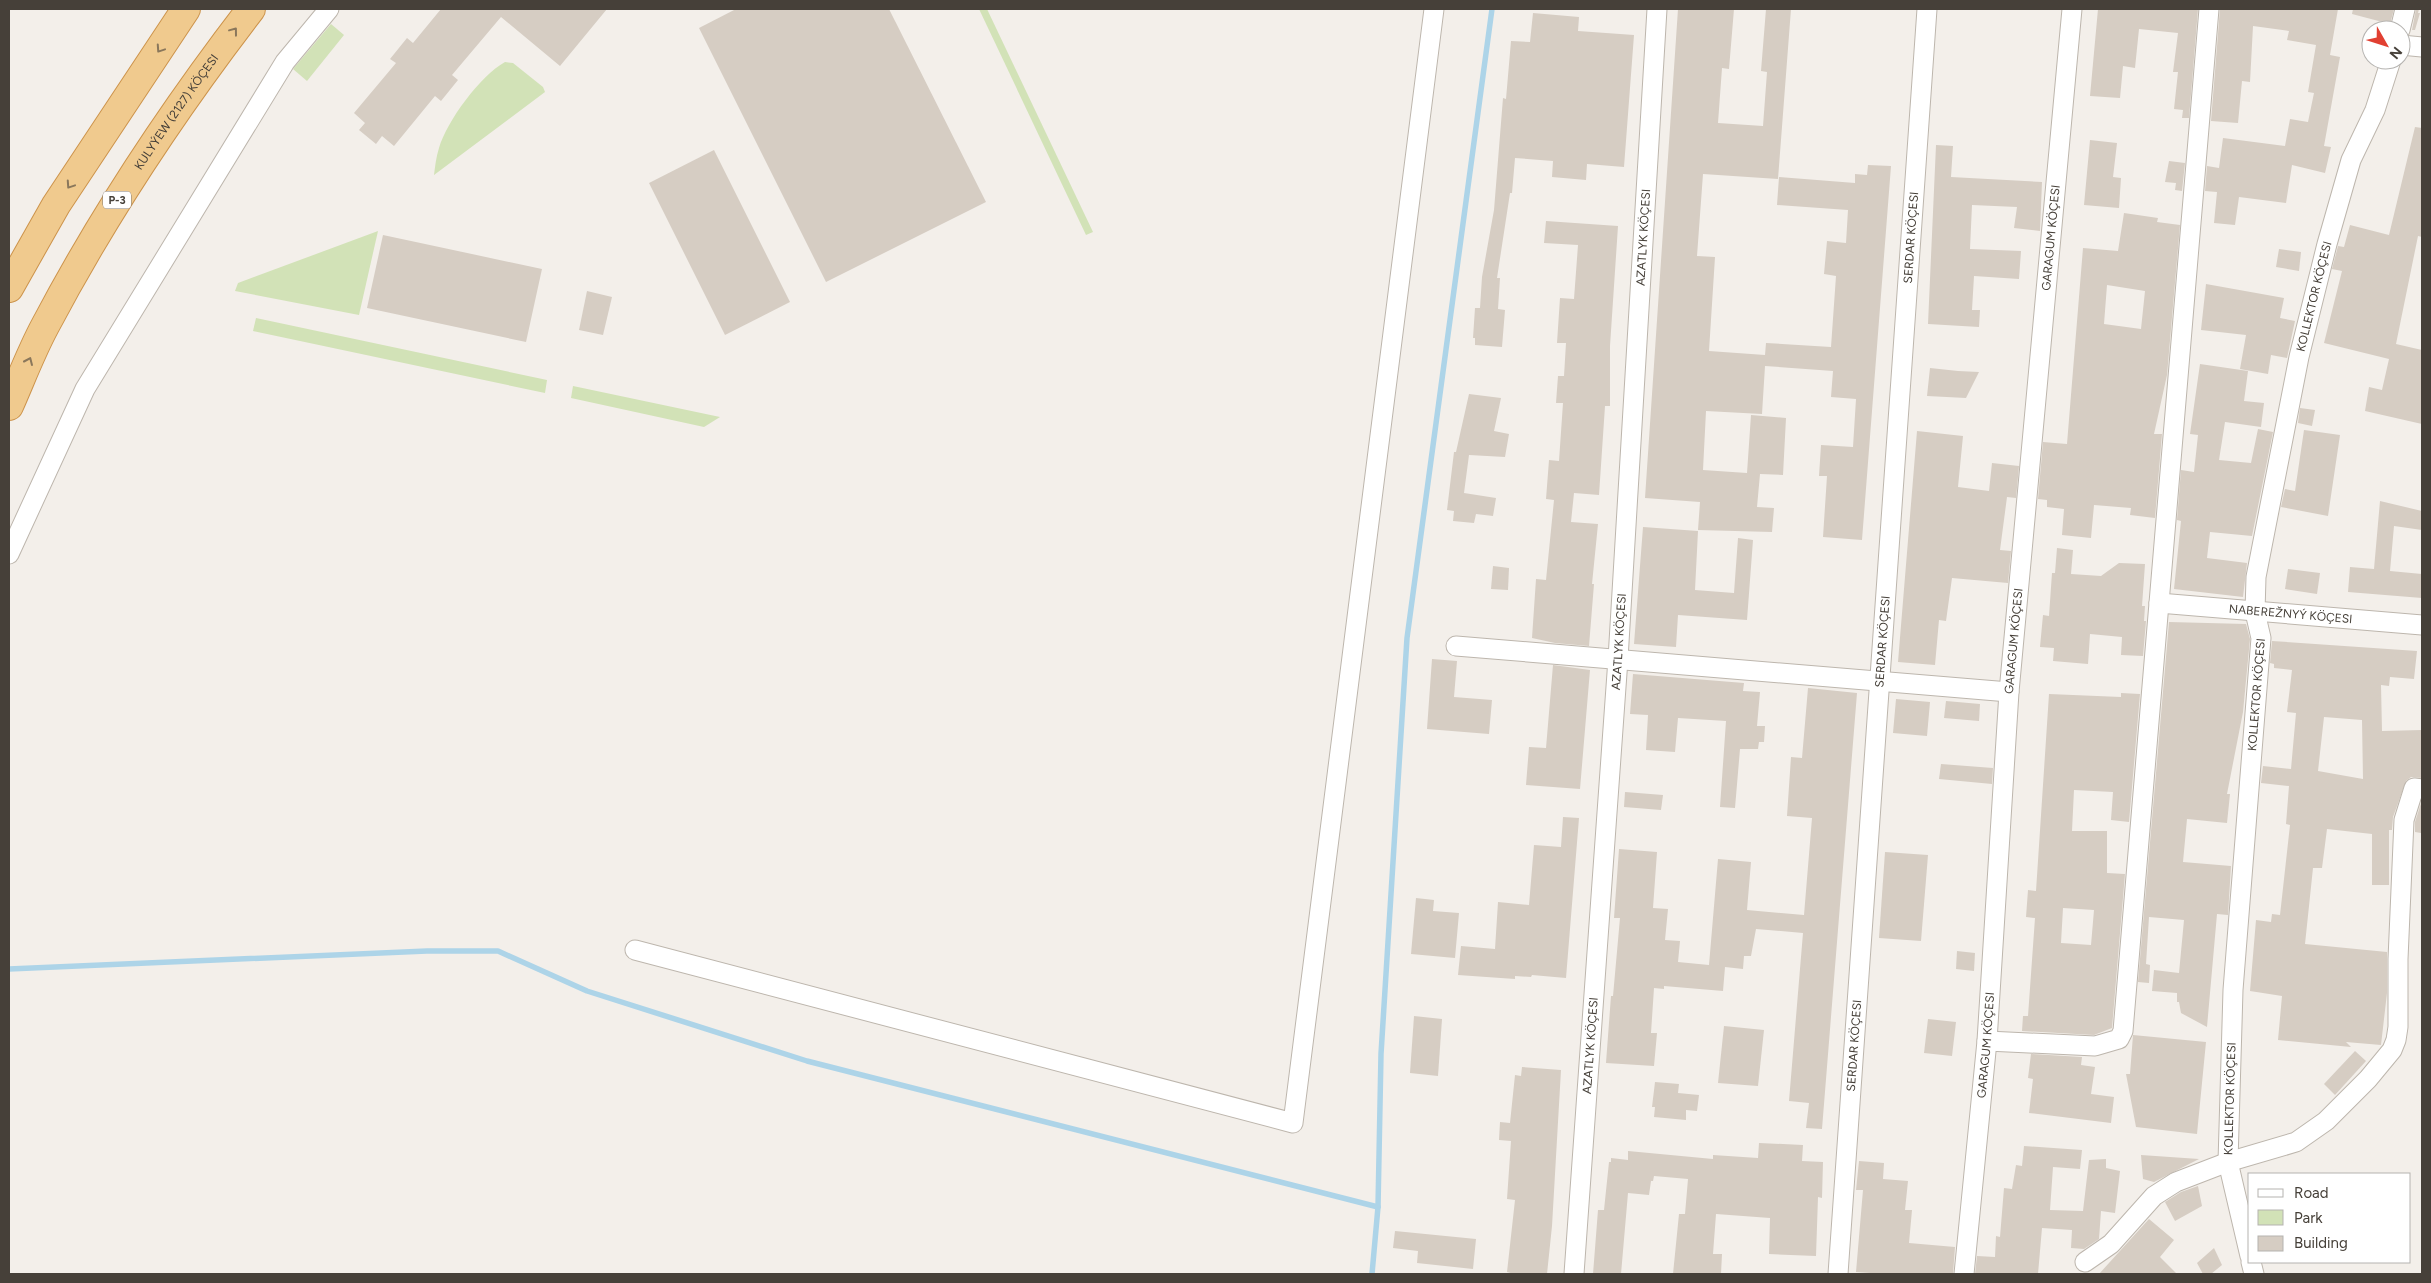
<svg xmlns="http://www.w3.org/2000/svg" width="2431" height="1283" font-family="Figtree,sans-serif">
	<rect width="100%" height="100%" fill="#f3efea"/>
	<g fill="#d2e2b7">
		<polygon points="979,9 987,9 1093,232 1086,235"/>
		<polygon points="331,24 344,35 307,81 293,69"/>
		<path d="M505,62l8,1 30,24 2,5 -111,83c1,-8 2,-18 5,-27 8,-27 41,-72 66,-86z"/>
		<polygon points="378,231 359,315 235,291 238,283"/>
		<polygon points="256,318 547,380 545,393 253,331"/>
		<polygon points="573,386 720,417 704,427 571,398"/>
	</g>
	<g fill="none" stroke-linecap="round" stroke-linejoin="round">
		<g stroke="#add4e8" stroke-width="5.5">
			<polyline points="9,969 427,951 498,951 587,991 807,1061 1378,1207"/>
			<polyline points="1372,1274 1378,1207 1381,1054 1407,638 1492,9"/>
		</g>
	</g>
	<g fill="#d6cdc3" fill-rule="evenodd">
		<polygon points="441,9 607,9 560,66 501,17 452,75 458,80 441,101 435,96 394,146 382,136 376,144 359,130 365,123 354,113 396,63 390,59 407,38 413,43"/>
		<polygon points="736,9 889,9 986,202 826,282 699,28"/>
		<polygon points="1678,9 1734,9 1729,69 1722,68 1718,123 1763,126 1767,72 1761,71 1766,9 1791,9 1778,179 1703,174 1697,256 1715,257 1709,351 1765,355 1766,343 1831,347 1836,276 1824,274 1827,241 1846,243 1848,210 1777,205 1779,177 1855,183 1855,174 1867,175 1868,165 1891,166 1862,540 1823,537 1827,476 1819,476 1821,445 1853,447 1856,399 1831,397 1833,371 1765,366 1762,414 1706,411 1703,470 1747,473 1751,415 1786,418 1783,475 1760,474 1757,507 1774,508 1772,532 1698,530 1700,502 1645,498"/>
		<polygon points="2098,9 2198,9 2189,118 2182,118 2183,110 2174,109 2178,72 2173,72 2178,33 2139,29 2135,68 2123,66 2120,98 2090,96"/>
		<polygon points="2220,9 2338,9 2330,55 2340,57 2324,146 2331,147 2325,173 2292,165 2286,203 2239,197 2235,225 2214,223 2217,192 2205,191 2207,166 2219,168 2223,138 2285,146 2290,119 2308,122 2314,93 2308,92 2316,45 2287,40 2289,31 2253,26 2250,82 2242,81 2238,123 2211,121"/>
		<polygon points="2353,9 2394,9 2390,24 2352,14"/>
		<polygon points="2416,9 2419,9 2418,13 2420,13 2415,30 2412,30"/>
		<polygon points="1533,13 1579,17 1578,31 1634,35 1624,167 1587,164 1586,180 1552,177 1553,161 1515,158 1512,193 1510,193 1497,278 1500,278 1498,309 1505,310 1502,347 1475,345 1475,338 1473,338 1475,308 1480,308 1482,277 1494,210 1503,98 1506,99 1511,41 1530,42"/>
		<polygon points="2415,127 2422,128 2422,237 2418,236 2396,344 2422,350 2422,424 2365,411 2369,387 2382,390 2389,359 2324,343 2342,271 2332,269 2338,246 2344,247 2350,225 2389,235"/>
		<polygon points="2090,140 2117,143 2113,177 2121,178 2119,208 2084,205"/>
		<polygon points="1936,145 1953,146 1951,177 2042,182 2040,231 2014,228 2017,207 1972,205 1970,249 2021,251 2019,279 1974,276 1972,310 1980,310 1979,327 1928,324"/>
		<polygon points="714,150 790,302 725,335 649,183"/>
		<polygon points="2169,161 2185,163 2182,191 2175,190 2176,183 2165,182"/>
		<path d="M2124,213l34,5 -1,4 23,3 -13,150 -13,59h8l-7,84 -25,-3 1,-7 -37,-3 -3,33 -29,-3 2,-26 -17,-2v-7l-9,-1 5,-57 24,2 16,-196 35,3zM2107,285l38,6 -4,38 -37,-5z"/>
		<polygon points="1546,221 1618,226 1610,346 1610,406 1605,406 1599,495 1574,493 1571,522 1598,524 1592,584 1594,584 1589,646 1555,643 1532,638 1536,579 1546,580 1554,500 1546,499 1549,460 1559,461 1563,403 1556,403 1558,376 1564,376 1566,343 1557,343 1560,298 1574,299 1578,245 1544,243"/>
		<polygon points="383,235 542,269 526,342 367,308"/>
		<polygon points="2279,249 2301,252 2299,271 2276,267"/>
		<polygon points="2206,284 2284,298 2280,318 2295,321 2287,358 2271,355 2268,374 2240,369 2246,335 2201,330"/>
		<polygon points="587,291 612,297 603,335 579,330"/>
		<polygon points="2200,364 2248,371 2244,401 2264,403 2261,427 2225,422 2219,460 2251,463 2258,429 2273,432 2252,536 2210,532 2207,558 2247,563 2243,597 2174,589 2181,521 2177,520 2181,470 2194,472 2198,435 2190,434"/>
		<polygon points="1930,368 1958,371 1979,372 1966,398 1927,396"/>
		<polygon points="1469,394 1501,398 1494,431 1509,434 1505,457 1469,455 1464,493 1496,498 1493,516 1476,514 1474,523 1453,521 1454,511 1447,510 1454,452 1456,452"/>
		<polygon points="2300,408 2315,410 2312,426 2298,423"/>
		<polygon points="2304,430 2340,435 2328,516 2281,507 2285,489 2295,491"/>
		<polygon points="1917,431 1963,436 1958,487 1989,491 1992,463 2019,466 2016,498 2007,497 2000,550 2011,551 2008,583 1952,578 1946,621 1939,620 1935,665 1898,662"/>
		<polygon points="2380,501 2422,511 2422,530 2394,526 2390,571 2422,574 2422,598 2348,592 2350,567 2374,569"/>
		<polygon points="1643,527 1698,531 1695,590 1734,593 1738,538 1753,540 1747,620 1678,615 1676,647 1634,644"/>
		<polygon points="2057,548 2073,550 2071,574 2101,576 2119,563 2145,564 2142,606 2145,606 2144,621 2146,621 2143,656 2121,655 2122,637 2090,634 2088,664 2053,661 2054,648 2040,647 2043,615 2049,616 2052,573 2055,573"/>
		<polygon points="1493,566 1509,568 1508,590 1491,589"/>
		<polygon points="2288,569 2320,573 2317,594 2285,589"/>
		<polygon points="2169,622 2246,624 2250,639 2243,712 2227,794 2230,794 2227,823 2187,819 2183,862 2231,866 2228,915 2217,914 2207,1027 2181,1013 2179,1002 2177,1002 2177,993 2152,991 2154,970 2179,973 2184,920 2149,917 2146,964 2150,965 2149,983 2138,982"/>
		<path d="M2272,641l145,10 -3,28 -24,-2 -1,9 -8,-1 1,46 40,-1v48l-11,-1 -5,4 -13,36 -1,13h-3v55h-17v-51l-45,-5 -5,39h-9l-8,76 82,8v41l-6,52 -35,-3 5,5 -73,-7 4,-44 -32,-5 6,-71 15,2 1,-8 8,1 10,-90 -4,-1 3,-38 -28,-3 2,-17 28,3 5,-56 -9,-1 5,-42 -18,-2v-4l-4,-1zM2324,717l38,3 1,59 -45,-8z"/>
		<polygon points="1432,659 1457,661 1454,697 1492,700 1489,734 1427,729"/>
		<polygon points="1553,665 1590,670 1580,789 1526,785 1529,747 1546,748"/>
		<polygon points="1633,674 1744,683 1743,691 1760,692 1757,726 1765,726 1764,742 1759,742 1758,749 1740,749 1735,808 1720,807 1726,721 1678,718 1675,752 1646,750 1648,715 1630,714"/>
		<polygon points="1808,688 1857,693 1822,1129 1806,1128 1809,1103 1789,1101 1803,933 1756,929 1751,956 1744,956 1743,969 1725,967 1723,991 1664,986 1664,989 1654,988 1651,1033 1657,1033 1654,1066 1606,1063 1611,996 1613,996 1620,918 1614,918 1619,849 1657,852 1653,908 1668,909 1665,940 1680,941 1678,962 1709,965 1718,859 1751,862 1747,910 1804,915 1812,818 1787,816 1791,757 1802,758"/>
		<path d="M2121,693l19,1 -11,128 -18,-2 2,-28 -39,-2 -2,41h35v42l18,1 -13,154 -18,7 -72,-4 1,-15h5l7,-98 -9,-1 2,-27 8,1 13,-197 72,3zM2063,908l31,2 -3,35 -30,-2z"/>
		<polygon points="1896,699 1930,702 1927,736 1893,733"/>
		<polygon points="1946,701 1980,704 1979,721 1944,718"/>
		<polygon points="1941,764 1993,768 1992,784 1939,779"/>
		<polygon points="1625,792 1663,795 1661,810 1624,807"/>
		<polygon points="2422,800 2421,833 2415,832 2415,822"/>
		<polygon points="1563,817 1579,818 1566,978 1532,975 1531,977 1515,976 1515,979 1458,975 1461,946 1495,949 1498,902 1529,905 1534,845 1561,847"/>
		<polygon points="1885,852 1928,855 1921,941 1879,938"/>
		<polygon points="1416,898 1434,900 1433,911 1459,913 1455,958 1411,954"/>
		<polygon points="1957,951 1975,953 1974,971 1956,969"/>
		<polygon points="1414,1016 1442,1019 1438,1076 1410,1073"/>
		<polygon points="1928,1019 1956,1022 1952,1056 1924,1053"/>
		<polygon points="1724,1026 1764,1030 1758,1086 1718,1083"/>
		<polygon points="2133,1035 2206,1042 2197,1134 2136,1127 2126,1074 2130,1074"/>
		<polygon points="2355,1051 2366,1061 2335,1095 2324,1084"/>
		<polygon points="2031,1054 2082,1057 2081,1065 2095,1067 2091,1094 2114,1097 2111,1123 2029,1113 2033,1079 2028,1078"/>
		<polygon points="1522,1067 1561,1070 1552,1226 1547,1274 1514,1274 1507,1272 1515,1200 1507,1199 1511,1141 1499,1140 1500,1122 1510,1123 1515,1075 1521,1076"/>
		<polygon points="1655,1082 1679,1084 1678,1093 1699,1095 1697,1111 1686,1110 1686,1120 1654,1117 1655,1107 1652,1107"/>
		<polygon points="1759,1143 1803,1145 1802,1161 1823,1162 1822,1198 1818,1197 1816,1256 1769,1254 1770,1218 1716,1214 1713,1254 1722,1254 1721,1274 1673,1274 1679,1214 1685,1214 1688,1179 1654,1176 1653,1181 1651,1181 1649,1195 1628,1193 1621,1274 1593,1274 1598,1210 1604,1210 1609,1162 1611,1162 1611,1158 1628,1160 1628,1151 1713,1159 1713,1155 1758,1158"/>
		<polygon points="2024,1146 2082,1150 2080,1169 2053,1167 2050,1210 2083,1211 2089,1160 2106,1159 2106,1168 2120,1171 2115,1213 2101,1211 2099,1239 2084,1249 2071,1248 2072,1230 2042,1228 2038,1274 1975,1274 1977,1256 1995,1257 1996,1236 2000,1237 2004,1188 2012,1189 2016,1165 2022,1166"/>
		<polygon points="2141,1155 2199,1159 2154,1182 2143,1179"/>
		<polygon points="1859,1161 1884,1163 1883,1179 1908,1181 1905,1210 1912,1210 1909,1243 1955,1247 1953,1274 1885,1274 1856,1272 1863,1190 1856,1190"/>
		<polygon points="2198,1186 2202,1206 2175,1221 2165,1202 2181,1192"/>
		<polygon points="2149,1219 2174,1240 2160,1257 2177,1274 2099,1274"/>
		<polygon points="1395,1231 1476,1239 1473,1269 1417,1263 1418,1251 1393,1248"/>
		<polygon points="2214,1248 2222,1265 2211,1274 2203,1274 2197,1263"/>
	</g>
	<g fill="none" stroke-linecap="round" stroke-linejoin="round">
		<g stroke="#bdb6ad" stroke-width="21">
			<g id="minor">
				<polyline points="2400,30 2405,9"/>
				<polyline points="2401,45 2422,47"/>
				<polyline points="9,554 85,389 285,62 329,9"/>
				<path id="s1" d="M2159,603l263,22"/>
				<polyline points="1456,646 2009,692"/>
				<polyline points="635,950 1293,1123 1434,9"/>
				<polyline points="1987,1041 2095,1046 2119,1039 2123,1031 2209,9"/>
				<path id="s2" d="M2250,1256l-22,-94 5,-172 28,-352 -6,-26 1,-35 43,-220 28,-113 24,-84 24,-50 16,-50"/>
				<polyline points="2085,1262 2111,1244 2154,1196 2176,1182 2228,1162 2296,1142 2326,1121 2368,1079 2392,1050 2396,1040 2398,1027 2398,959 2404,820 2414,788 2422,789"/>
				<polyline points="2251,1262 2254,1274"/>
				<path id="s3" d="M1574,1274l44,-615 39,-650"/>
				<path id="s4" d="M1838,1274l89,-1265"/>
				<path id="s5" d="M1964,1274l23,-233 22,-349 63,-683"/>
			</g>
		</g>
		<g stroke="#cc934b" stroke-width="30">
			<g id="trunk">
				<polyline points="9,288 56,205 186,9"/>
				<path id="s6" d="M9,406c12,-27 22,-54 36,-80 59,-112 129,-217 206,-317"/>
			</g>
		</g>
		<use href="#minor" stroke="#fff" stroke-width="19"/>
		<use href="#trunk" stroke="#f0ca8e" stroke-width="28"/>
	</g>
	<defs><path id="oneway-chevron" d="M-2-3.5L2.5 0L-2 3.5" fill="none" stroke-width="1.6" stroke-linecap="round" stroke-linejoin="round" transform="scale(1.25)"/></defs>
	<g stroke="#8a775b">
		<use href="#oneway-chevron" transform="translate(234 31) rotate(-53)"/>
		<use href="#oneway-chevron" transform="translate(160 49) rotate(124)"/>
		<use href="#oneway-chevron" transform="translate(70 185) rotate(124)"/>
		<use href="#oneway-chevron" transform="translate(29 361) rotate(-66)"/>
	</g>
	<g text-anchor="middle" stroke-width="4.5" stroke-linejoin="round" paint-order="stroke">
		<rect fill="#fff" stroke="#7e7974" stroke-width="1" x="103" y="191.5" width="28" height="17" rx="4"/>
		<g font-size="11" font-weight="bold" fill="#464039">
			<text x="117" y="204">P-3</text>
		</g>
		<g font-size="12" fill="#464039" stroke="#fff">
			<text dy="4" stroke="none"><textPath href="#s6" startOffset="339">KULYÝEW (2127) KÖÇESI</textPath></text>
			<text dy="4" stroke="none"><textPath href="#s3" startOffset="1039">AZATLYK KÖÇESI</textPath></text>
			<text dy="4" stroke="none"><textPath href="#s4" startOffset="1039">SERDAR KÖÇESI</textPath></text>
			<text dy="4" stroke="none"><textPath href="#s5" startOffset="1040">GARAGUM KÖÇESI</textPath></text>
			<text dy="4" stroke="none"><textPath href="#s2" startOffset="970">KOLLEKTOR KÖÇESI</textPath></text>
			<text dy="4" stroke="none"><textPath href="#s1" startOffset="132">NABEREŽNYÝ KÖÇESI</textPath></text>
			<text dy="4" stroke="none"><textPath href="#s5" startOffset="635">GARAGUM KÖÇESI</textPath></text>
			<text dy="4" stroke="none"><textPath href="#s3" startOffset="634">AZATLYK KÖÇESI</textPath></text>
			<text dy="4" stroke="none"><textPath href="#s4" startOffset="634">SERDAR KÖÇESI</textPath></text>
			<text dy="4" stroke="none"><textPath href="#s2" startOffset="565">KOLLEKTOR KÖÇESI</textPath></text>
			<text dy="4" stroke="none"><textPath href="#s5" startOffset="230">GARAGUM KÖÇESI</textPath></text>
			<text dy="4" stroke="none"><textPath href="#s3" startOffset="229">AZATLYK KÖÇESI</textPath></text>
			<text dy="4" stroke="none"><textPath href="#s4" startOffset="229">SERDAR KÖÇESI</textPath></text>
			<text dy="4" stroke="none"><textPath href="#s2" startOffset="160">KOLLEKTOR KÖÇESI</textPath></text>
		</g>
	</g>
	<rect width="2431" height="1283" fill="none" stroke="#464039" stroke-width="20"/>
	<rect x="2248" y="1173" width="162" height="90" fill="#ffffff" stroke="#b5b3b0"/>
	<rect x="2258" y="1189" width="25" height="8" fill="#ffffff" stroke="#b5b3b0"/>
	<text x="2294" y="1198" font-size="15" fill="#464039">Road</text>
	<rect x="2258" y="1210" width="25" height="15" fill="#d2e2b7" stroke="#b5b3b0"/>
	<text x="2294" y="1223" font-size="15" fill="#464039">Park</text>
	<rect x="2258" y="1236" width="25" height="15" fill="#d6cdc3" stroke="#b5b3b0"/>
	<text x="2294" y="1248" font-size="15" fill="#464039">Building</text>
	<g transform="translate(2386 45) rotate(129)"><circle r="24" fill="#ffffff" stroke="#b5b3b0"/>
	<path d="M0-4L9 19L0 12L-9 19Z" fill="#e14032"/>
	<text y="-8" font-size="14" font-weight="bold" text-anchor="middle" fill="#464039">N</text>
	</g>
</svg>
